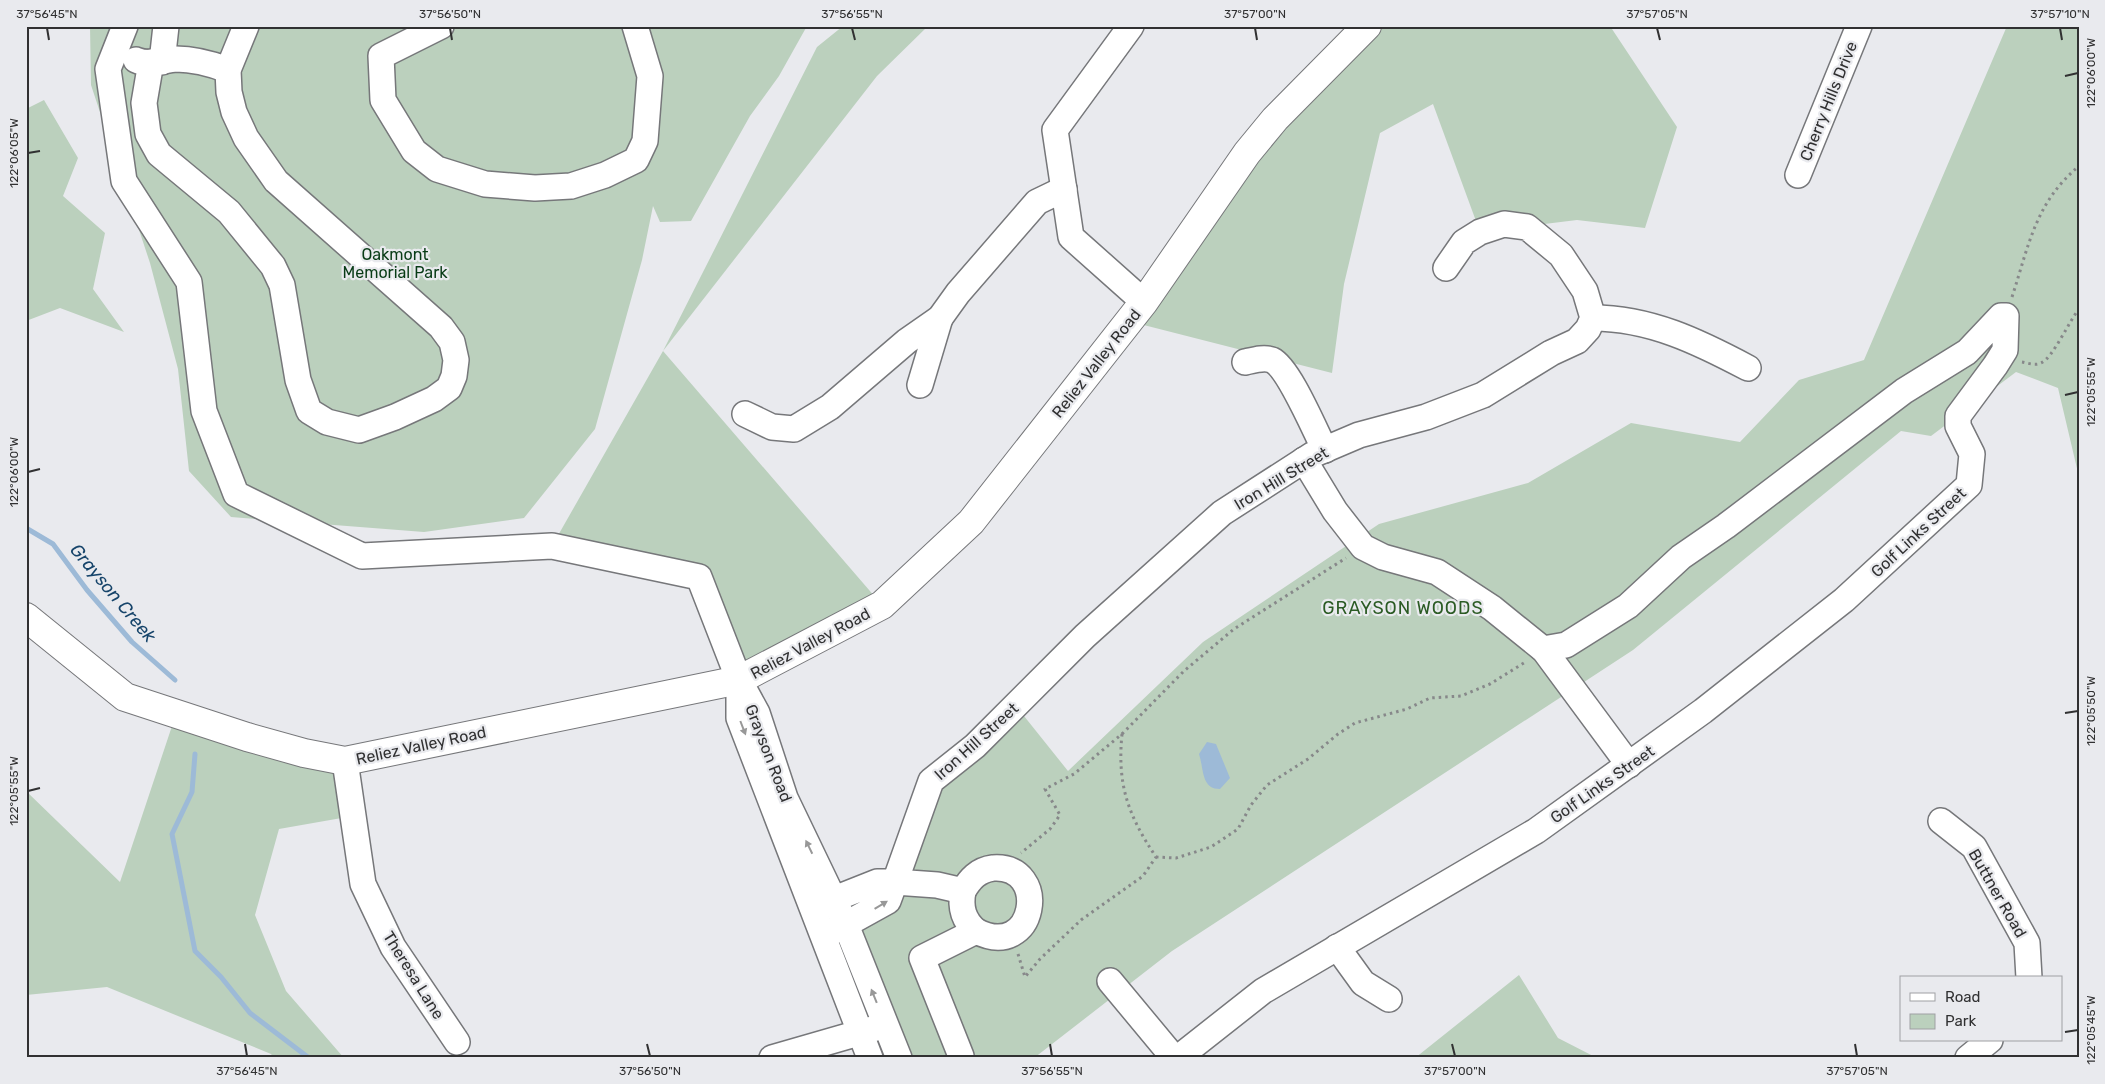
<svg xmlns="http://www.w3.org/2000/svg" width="2105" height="1084" font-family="Rubik,sans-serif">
	<rect width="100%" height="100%" fill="#e9eaee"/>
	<g fill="#bbd0bd">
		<polygon points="90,26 807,26 779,76 750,116 691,221 660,222 653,206 642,260 595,429 524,518 424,532 231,517 189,471 178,369 150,263 91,85"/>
		<polygon points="843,26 928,26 877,76 663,351 882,605 739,680 699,577 552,546 663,351 817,47"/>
		<polygon points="1367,26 1610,26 1677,127 1645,228 1577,220 1480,232 1433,104 1380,133 1344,284 1332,373 1128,321"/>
		<polygon points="2007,26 2079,26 2079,477 2058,388 2016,372 1931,436 1901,431 1633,650 1172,951 1034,1058 899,1058 847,927 891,901 931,781 1016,706 1068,771 1203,642 1379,524 1528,483 1631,423 1740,442 1799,380 1864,360"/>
		<polygon points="44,100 78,158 63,196 105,233 93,289 124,332 60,308 26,321 26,109"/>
		<polygon points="176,714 345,761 353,816 279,829 255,915 286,991 344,1058 274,1058 271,1054 107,987 26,995 26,791 120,882"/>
		<polygon points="1519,975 1558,1038 1597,1058 1415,1058"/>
	</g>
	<path fill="#9dbad7" d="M1207,742l9,2 14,34 -10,11c-19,0 -16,-20 -21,-35z"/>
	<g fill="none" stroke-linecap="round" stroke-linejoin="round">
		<g stroke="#9dbad7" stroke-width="5">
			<polyline points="26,528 53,544 87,590 132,642 175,680"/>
			<polyline points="195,754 192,792 172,834 195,951 221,977 250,1013 309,1058"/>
		</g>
		<g stroke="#76777a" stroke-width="28">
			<g id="minor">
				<polyline points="125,26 108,69 124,181 189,282 204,411 236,494 362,556 552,546 699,577 739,680 757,713 785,798 846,925 899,1058"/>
				<polyline points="441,26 381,56 383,100 414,151 437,169 485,184 535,188 571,186 605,175 636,160 645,141 650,76 635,26"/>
				<polyline points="1131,26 1055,130 1071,237 1144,302"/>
				<path d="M136,60c13,6 27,0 40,-1 17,0 36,5 52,11"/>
				<polyline points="151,62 144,103 148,134 159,154 229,212 273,266 282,285 298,380 309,411 327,422 359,430 395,417 434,399 449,388 454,376 456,360 452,342 441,327 276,181 246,138 234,112 229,92 228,70 246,26"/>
				<polyline points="162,62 166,26"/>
				<polyline points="1798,175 1859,26"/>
				<path d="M1593,318c57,0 106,24 155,50"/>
				<path d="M1245,362c9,-2 19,-5 27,-2 17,8 43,71 53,90"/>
				<polyline points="920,385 940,318"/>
				<polyline points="745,414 772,427 794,429 830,407 907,341 940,318 958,293 1037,202 1064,189"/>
				<polyline points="1304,460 1335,511 1363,547 1383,557 1437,572 1492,608 1544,650 1629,765"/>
				<polyline points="739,683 739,718 870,1058"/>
				<polyline points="345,761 363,884 393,947 457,1042"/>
				<polyline points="1941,821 1974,847 2027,943 2029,978"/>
				<path d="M963,891c-3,16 0,29 13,40"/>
				<polyline points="819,905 877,882 895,882 888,901 832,932"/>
				<polyline points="1337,947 1363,983 1389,999"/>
				<polyline points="1110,981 1174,1058"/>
				<path d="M961,1056l-39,-98 54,-27c60,31 75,-67 17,-63 -15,2 -23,11 -30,23l-26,-6 -42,-3 36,-101 44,-35 110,-110 137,-123 90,-58 47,-20 67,-18 57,-22 68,-42 26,-12 11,-12 5,-11 -8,-27 -24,-36 -34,-28 -23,-3 -24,8 -16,10 -18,26"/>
				<polyline points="772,1058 876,1028"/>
				<polyline points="1178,1058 1263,991 1536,831 1703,711 1844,600 1969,485 1972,454 1958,426 1958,416 1995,366 2005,350 2006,316 2001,316 1967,352 1904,391 1726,526 1681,557 1628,606 1566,645 1543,649"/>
				<polyline points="1968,1058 1990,1040"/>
			</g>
		</g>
		<g stroke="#76777a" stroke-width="30">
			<polyline id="major" points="26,617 125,697 247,737 304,753 345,761 739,680 882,605 971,522 1144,302 1247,153 1275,119 1367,26"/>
		</g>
		<g stroke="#87888a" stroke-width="3" stroke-dasharray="2.5 4" stroke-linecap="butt">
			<path d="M2012,297c17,-52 23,-94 67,-131"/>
			<path d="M2022,362c6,1 13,4 19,1 12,-5 28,-42 38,-54"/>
			<polyline points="1122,734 1184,671 1234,629 1346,558"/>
			<polyline points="1156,857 1176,858 1211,847 1238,829 1251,805 1267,785 1308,759 1338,734 1355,723 1407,709 1430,698 1461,696 1490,684 1527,661"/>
			<path d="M1018,954l7,23 15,-18 41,-39 62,-44 13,-19c-28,-42 -39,-72 -34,-123l-48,40 -29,15 15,26 -10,14 -29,24"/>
		</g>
		<use href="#minor" stroke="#fff" stroke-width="25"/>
		<use href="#major" stroke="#fff" stroke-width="28"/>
	</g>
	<defs><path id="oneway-solid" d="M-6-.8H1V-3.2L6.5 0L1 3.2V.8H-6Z" transform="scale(1.25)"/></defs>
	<g fill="#989898">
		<use href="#oneway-solid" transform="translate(743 728) rotate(69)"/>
		<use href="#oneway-solid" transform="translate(809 847) rotate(-116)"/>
		<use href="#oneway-solid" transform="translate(881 905) rotate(-31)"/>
		<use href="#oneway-solid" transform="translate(874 996) rotate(-112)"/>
	</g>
	<path fill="none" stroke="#313132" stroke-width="2" d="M47,28l2,12M450,28l2,12M852,28l3,12M1255,28l2,12M1657,28l3,12M2060,28l2,12M2065,76l13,-3M28,153l12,-2M2065,395l13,-3M28,472l12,-3M2065,713l13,-2M28,791l12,-3M2065,1032l13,-2M245,1044l2,12M647,1044l3,12M1050,1044l2,12M1452,1044l3,12M1855,1044l2,12"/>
	<g text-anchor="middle" stroke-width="4.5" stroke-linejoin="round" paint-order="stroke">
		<g font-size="16" fill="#313132" stroke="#e9eaee">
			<text transform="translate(1828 101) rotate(-68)" y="6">Cherry Hills Drive</text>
			<text transform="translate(1096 363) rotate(-52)" y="6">Reliez Valley Road</text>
			<text transform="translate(1281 478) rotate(-31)" y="6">Iron Hill Street</text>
			<text transform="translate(1918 532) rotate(-43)" y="6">Golf Links Street</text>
			<text transform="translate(810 643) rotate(-28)" y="6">Reliez Valley Road</text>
			<text transform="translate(976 741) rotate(-42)" y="6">Iron Hill Street</text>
			<text transform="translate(421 745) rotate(-12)" y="6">Reliez Valley Road</text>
			<text transform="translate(769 753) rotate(69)" y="6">Grayson Road</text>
			<text transform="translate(1602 784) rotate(-35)" y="6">Golf Links Street</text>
			<text transform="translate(1998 893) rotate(60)" y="6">Buttner Road</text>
			<text transform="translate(414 975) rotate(58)" y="6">Theresa Lane</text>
		</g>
		<g font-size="16" fill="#083b16" stroke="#e9eaee">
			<text x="395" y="260">Oakmont<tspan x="395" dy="18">Memorial Park</tspan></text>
		</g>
		<g font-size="18" font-style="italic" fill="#16446a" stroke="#e9eaee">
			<text transform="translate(113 593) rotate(50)" y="6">Grayson Creek</text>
		</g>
		<g font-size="18" letter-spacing="1" fill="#2b5b24" stroke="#e9eaee">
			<text x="1403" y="614">GRAYSON WOODS</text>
		</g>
	</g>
	<rect width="2105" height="1084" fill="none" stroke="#e9eaee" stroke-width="55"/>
	<rect x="1900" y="976" width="162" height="65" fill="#e9eaee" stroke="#9fa0a3"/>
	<rect x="1910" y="993" width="25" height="8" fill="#ffffff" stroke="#9fa0a3"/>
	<text x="1945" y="1002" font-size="15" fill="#313132">Road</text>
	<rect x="1910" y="1014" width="25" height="15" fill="#bbd0bd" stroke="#9fa0a3"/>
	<text x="1945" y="1026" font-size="15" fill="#313132">Park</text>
	<rect x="28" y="28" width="2050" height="1028" fill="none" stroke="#313132" stroke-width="2"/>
	<g font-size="12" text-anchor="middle" fill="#313132">
		<text x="47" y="18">37°56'45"N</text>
		<text x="450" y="18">37°56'50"N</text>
		<text x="852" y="18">37°56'55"N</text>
		<text x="1255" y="18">37°57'00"N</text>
		<text x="1657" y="18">37°57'05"N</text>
		<text x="2060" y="18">37°57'10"N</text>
		<text transform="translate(2091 73) rotate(-90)" y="4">122°06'00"W</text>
		<text transform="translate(14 153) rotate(-90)" y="4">122°06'05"W</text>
		<text transform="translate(2091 392) rotate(-90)" y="4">122°05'55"W</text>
		<text transform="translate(14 472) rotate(-90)" y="4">122°06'00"W</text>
		<text transform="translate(2091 711) rotate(-90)" y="4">122°05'50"W</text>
		<text transform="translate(14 791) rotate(-90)" y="4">122°05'55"W</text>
		<text transform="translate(2091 1030) rotate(-90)" y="4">122°05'45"W</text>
		<text x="247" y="1075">37°56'45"N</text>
		<text x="650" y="1075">37°56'50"N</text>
		<text x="1052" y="1075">37°56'55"N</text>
		<text x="1455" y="1075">37°57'00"N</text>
		<text x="1857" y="1075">37°57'05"N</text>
	</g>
</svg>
